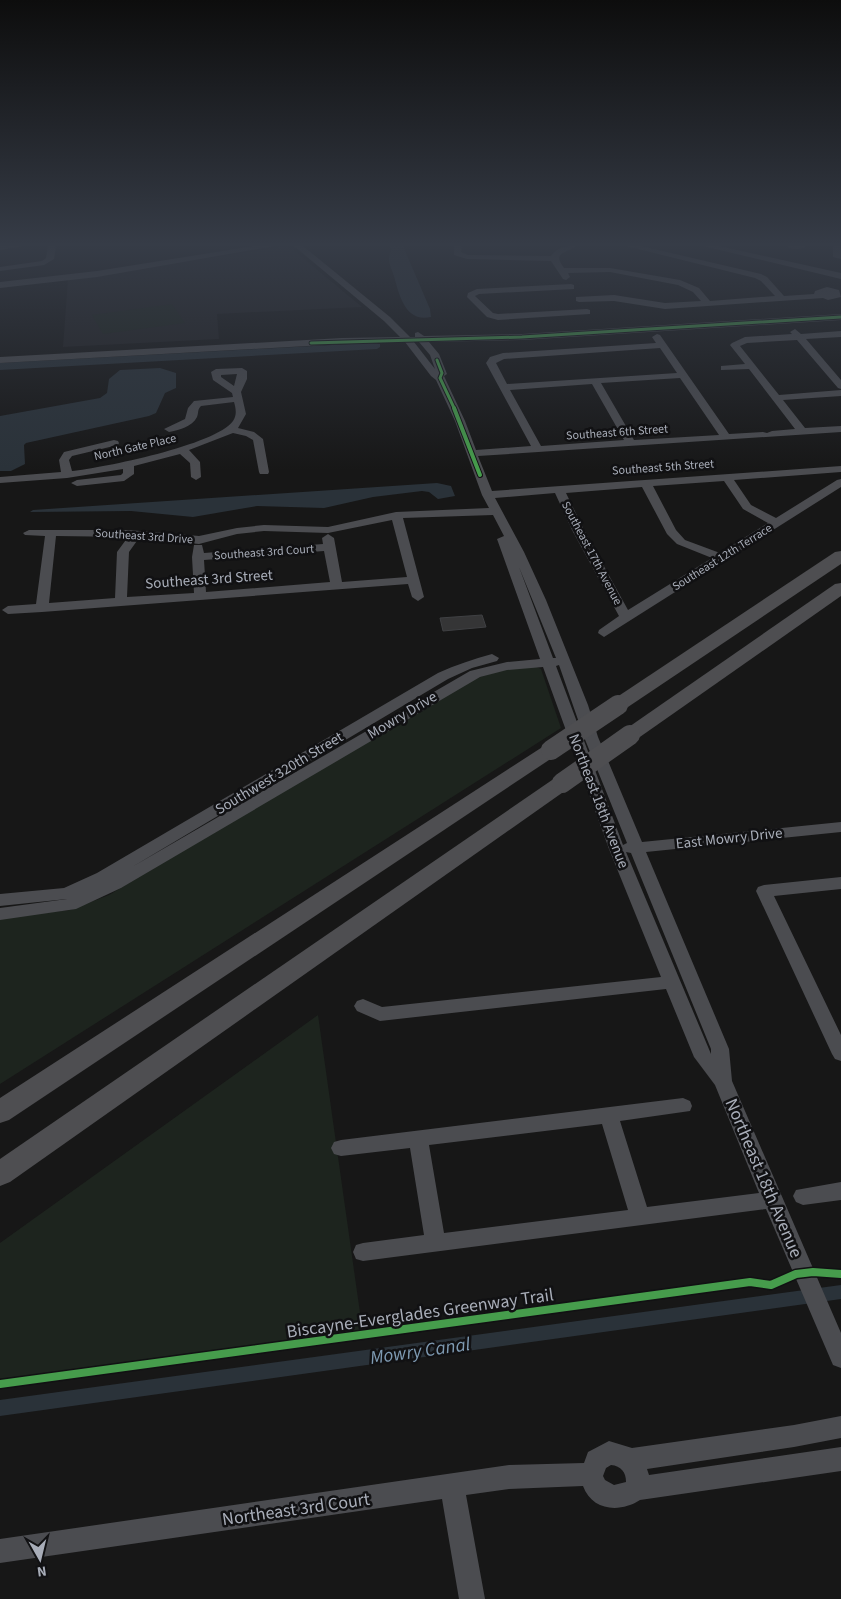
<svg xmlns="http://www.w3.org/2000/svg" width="841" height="1599" font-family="'Source Sans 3',sans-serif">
	<rect width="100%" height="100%" fill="#171717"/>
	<polygon fill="#212123" points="281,247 291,248 362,307 217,314 219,339 63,347 68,279"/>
	<g fill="#1d241e">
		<polygon points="172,304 185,323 103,334 92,315"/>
		<polygon points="534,666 541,669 561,728 0,1084 0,918 70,910 109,895 468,681 505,669"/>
		<polygon points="318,1015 363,1334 0,1379 0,1243"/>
	</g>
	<g fill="#2a3239">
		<path d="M390,246h13l27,63 1,8c-26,6 -32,-23 -37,-41 -2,-5 -4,-10 -5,-15 -1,-5 3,-9 1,-15z"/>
		<polygon points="369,343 380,344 380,347 377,349 0,370 0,363"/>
		<polygon points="160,368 176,373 176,388 165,393 156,413 149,416 26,443 24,445 25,464 11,471 0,471 0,416 100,398 107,393 109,379 120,370"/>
		<polygon points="437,483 451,486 455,496 438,499 429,492 422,491 373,497 324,508 257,506 193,517 131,511 30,512 33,510"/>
	</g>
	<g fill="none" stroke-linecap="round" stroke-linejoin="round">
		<polygon fill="#2a3239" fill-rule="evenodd" points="841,1285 841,1299 0,1416 0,1400"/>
	</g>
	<polygon fill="#353536" stroke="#3f4043" points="482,615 486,627 443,631 440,618"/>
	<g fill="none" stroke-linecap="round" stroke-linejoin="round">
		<g fill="#4b4c50" fill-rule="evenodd">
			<polygon points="0,246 24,246 0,250"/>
			<polygon points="48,246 56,246 54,259 44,265 0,271 0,267 42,261 46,258"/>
			<polygon points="254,246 275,246 97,277 0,288 0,282 97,271"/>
			<path d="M294,246h9l87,71 20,20h5v-4l3,-1 6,4 98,-2 319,-20v6l-319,20 -93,2 10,12 8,20 -3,2 21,45 11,29 55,-4 -45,-83 4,-6 13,-4 153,-10 -4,-6 5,-3 3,1 69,99 34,-2 4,1 5,-2 23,-2 -46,-60 -28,1v-4l24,-2 -15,-19 2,-2 13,-6 47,-3 -2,-2 5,-3 6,5 40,-3v6l-35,2 35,41v9l-3,-1 -41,-48 -50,3 -7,3 39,49 62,-5v6l-58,4 22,28 36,-2v6l-363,24 14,35 349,-25v6l-107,8 17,25 25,13 61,-38 4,-1v8l-237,150 -6,-4 1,-3 20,-14 -47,-86 -17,-37 -60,5 29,54 22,48 42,105 10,32 44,105 199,-20v10l-195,20 83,197 3,32 109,252v35l-8,-3 -67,-156 -403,52 -7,-2 -3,-7 3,-7 7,-2 61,-8 -14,-87 -69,8 -7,-2 -3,-6 3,-6 7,-2 342,-42 7,3 2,5 -2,5 -70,10 27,86 112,-14 -44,-108 -21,-28 -28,-68 -286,32 -23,-10 -3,-5 3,-5 6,-2 19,8 279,-30 -52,-128 -66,-182 -36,3 -27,7 -359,211 -45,21 -76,11v-12l67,-9 -67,7v-12l64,-6 33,-15 341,-200c18,-8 35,-14 54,-19l7,4 -2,3 -25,7 -24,11 -316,188 338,-196 37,-9 33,-3 -43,-120 7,-3 -11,-21 -90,3 21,79 -6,4 -6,-4 -4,-13 -366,28 -34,2 -6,-4 6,-4 28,-2 9,-68 -20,-1 -2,-2 6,-3h99l71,6 38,-8 27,-3 64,2 68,-15 93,-4 -7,-13 -27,-74 -19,-41 -5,-4 -26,-34 -63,2 -342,19v-6l342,-19 58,-1 -16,-16zM414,342h5l11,13 5,14zM660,348l17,25 -170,11 -11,-21 8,-4zM680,378l39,57 -85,5 -33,-57zM592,384l32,56 -83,6 -31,-56zM724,481l19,28 25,14 -48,30 -35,-13 -9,-10 -23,-44zM642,487l25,47 10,10 35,14 -84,52 -44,-80 -18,-37zM392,520l15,57 -65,5 -8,-44 -6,-4 -6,4 1,6 -119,9 -2,-8h-8l-2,12 2,36 -67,4 2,-45 10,-14 60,6 38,-10 27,-3 64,2zM56,536l72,1 -11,15 -2,46 -66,5zM324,551l6,31 -124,10 -2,-32zM519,567l37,91h-3zM559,665l25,72 43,106 -4,2 -67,-179zM626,852l5,1 80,196v5zM602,1124l26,86 -184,23 -15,-88z"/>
			<path d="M454,246h8l-1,6 7,3 83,1c6,-9 14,-10 25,-10 -11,8 -24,6 -12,22h46l70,12 19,8 11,13 65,-5 -14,-15 -6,-3 -129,-32h15l120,28 6,3 17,19 30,-2 1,-3 12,-4 12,3 2,7 -13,3 -5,-2 -158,11 -51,-8 -35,1 -3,-1v-4l38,-2 51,8 36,-2 -8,-9 -15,-7 -68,-13 -42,1 2,4 -4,3 -3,-1 -12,-18 -84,-2 -13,-4z"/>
			<polygon points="703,246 719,246 841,273 841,279"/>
			<path d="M787,246h19c-4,4 -15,4 -19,0z"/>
			<polygon points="833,246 841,246 841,259 833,257"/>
			<polygon points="571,284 574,285 574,289 479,294 475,296 493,313 498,314 587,309 590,310 590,314 498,320 487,317 467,297 468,293 477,289"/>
			<path d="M242,368l5,3v8l-6,13 5,22 -8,14 16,4 9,7 6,33 -1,2h-8l-1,-2 -6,-32 -7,-4 -13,-3 -44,17 11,12 1,15 -5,3 -5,-3 -1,-14 -10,-9 -46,12v8l-10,7 -47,5 -6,-3 6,-3 44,-5 2,-2v-4l-56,9 -67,5v-6l61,-5 -2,-12 5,-8 50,-12 4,1 1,2 -1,2 -46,11 -3,4 3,11c30,-3 144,-26 161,-50 4,-6 3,-12 1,-19l-33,4c-4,4 -2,6 -4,11 -5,10 -18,13 -28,15l-5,-3 21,-10 3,-11 6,-7 39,-4 -1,-4 -19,-13 -2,-8 5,-3zM237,374l-3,12 -13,-9v-2z"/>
			<polygon points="841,877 841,889 774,896 841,1035 841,1061 835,1059 832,1054 756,891 758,887 764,885"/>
			<polygon points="841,1182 841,1200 803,1205 796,1202 793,1196 796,1190"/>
			<path d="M841,1416v22l-47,9 -147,22 2,6 192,-28v24l-201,29c-20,13 -48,11 -57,-14l-74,3 -43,6 19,104h-26l-17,-100 -442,64v-24l509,-74 75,-2 4,-11 21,-11 23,7 162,-23zM611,1465c10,1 15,7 15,17l-12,3 -9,-5 -2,-4 3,-8z"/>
		</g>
		<g fill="#4e4e51" fill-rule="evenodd">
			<polygon points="841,551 841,564 625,709 618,711 611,709 608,705 611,701 835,552"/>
			<polygon points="841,583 841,596 637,739 630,741 623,739 620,735 623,731 835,584"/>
			<polygon points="551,744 558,746 561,750 558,754 9,1120 0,1123 0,1098 544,746"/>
			<polygon points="562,776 569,778 572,783 569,788 10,1182 0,1186 0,1159 555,778"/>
		</g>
		<g stroke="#4e4e51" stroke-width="20">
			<polyline points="551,750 618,705"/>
			<polyline points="562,783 630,735"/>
		</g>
		<g stroke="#111113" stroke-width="5">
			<g id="cycleway-far2">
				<polyline points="311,343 522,337 841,317"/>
				<polyline points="437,360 442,373 440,378 455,410"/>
			</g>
		</g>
		<g stroke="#111113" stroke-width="6">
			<polyline id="cycleway-far1" points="454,408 480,475"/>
		</g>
		<g stroke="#111113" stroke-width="11">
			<polyline id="cycleway" points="0,1384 750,1282 771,1285 796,1274 813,1272 841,1274"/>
		</g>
		<use href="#cycleway-far2" stroke="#469c4c" stroke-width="3"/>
		<use href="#cycleway-far1" stroke="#469c4c" stroke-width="4"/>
		<use href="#cycleway" stroke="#469c4c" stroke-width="8"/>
	</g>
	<linearGradient id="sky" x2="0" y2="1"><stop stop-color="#0d0d0d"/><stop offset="0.52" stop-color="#363c47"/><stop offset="1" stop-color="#363c47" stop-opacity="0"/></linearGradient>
	<rect width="841" height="470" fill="url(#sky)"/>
	<g text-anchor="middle" stroke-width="5" stroke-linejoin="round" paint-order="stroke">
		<g font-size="12" fill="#a8adb8" stroke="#111113">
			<text transform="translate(617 432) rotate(-4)" y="4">Southeast 6th Street</text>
			<text transform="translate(135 447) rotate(-13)" y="4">North Gate Place</text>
			<text transform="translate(663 467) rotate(-4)" y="4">Southeast 5th Street</text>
			<text transform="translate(144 536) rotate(4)" y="4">Southeast 3rd Drive</text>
			<text transform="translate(264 552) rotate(-4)" y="4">Southeast 3rd Court</text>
			<text transform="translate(592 553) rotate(62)" y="4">Southeast 17th Avenue</text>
			<text transform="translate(722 557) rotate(-32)" y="4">Southeast 12th Terrace</text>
		</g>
		<g font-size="15" fill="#a8adb8" stroke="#111113">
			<text transform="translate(209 579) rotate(-4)" y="5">Southeast 3rd Street</text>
			<text transform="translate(402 715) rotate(-31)" y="5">Mowry Drive</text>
			<text transform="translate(279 773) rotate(-31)" y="5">Southwest 320th Street</text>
			<text transform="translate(599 801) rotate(69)" y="5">Northeast 18th Avenue</text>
			<text transform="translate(729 838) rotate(-6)" y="5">East Mowry Drive</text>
		</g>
		<g font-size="18" fill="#a8adb8" stroke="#111113">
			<text transform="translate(764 1178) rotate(67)" y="6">Northeast 18th Avenue</text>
			<text transform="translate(420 1313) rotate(-8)" y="6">Biscayne-Everglades Greenway Trail</text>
			<text transform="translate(296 1509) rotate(-8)" y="6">Northeast 3rd Court</text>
		</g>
		<g font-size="19" font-style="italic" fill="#7f9bb3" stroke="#111113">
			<text transform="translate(420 1350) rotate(-8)" y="7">Mowry Canal</text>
		</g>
	</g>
	<g transform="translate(40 1559) rotate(172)" stroke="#111113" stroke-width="4" paint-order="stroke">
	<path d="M0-4L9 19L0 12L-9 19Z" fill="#a8adb8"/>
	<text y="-8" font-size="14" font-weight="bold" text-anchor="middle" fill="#a8adb8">N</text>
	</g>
</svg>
